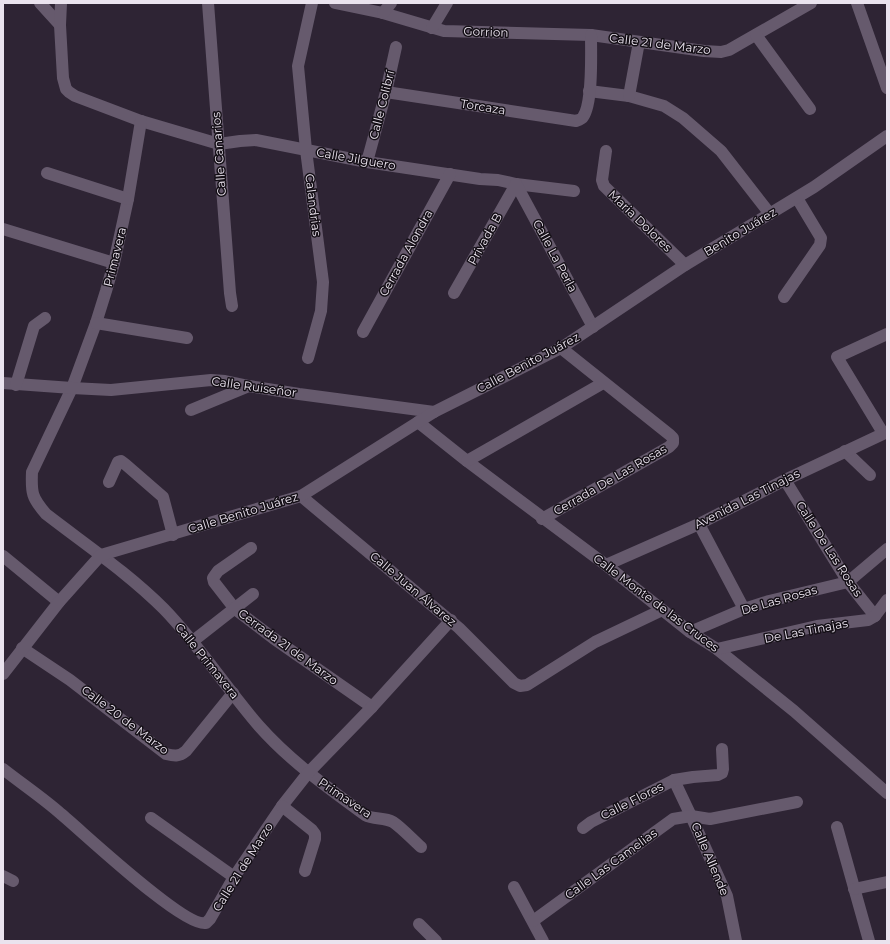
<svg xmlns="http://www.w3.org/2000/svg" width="890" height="944" font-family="Montserrat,sans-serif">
	<rect width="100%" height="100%" fill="#2e2434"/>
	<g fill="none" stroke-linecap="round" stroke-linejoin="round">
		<g stroke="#665a6d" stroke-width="12">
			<polyline points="40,3 60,25"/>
			<polyline points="61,3 60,25 63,78 66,89 69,92 75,96 141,121 219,144 240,141 256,140 367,162 480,179 498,180 516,184 574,191"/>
			<polyline points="208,3 230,293 232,306"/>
			<polyline points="335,3 383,13 444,31 591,35 704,51 721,52 729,50 811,3"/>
			<polyline points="857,3 887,88"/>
			<polyline points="383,13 391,3"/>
			<polyline points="432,28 447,3"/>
			<polyline points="756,35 810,109"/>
			<polyline points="589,91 629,96 664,106 683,118 721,151 770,214"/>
			<path d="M386,92l190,29c3,-1 6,-2 7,-4 10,-14 8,-64 8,-82"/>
			<polyline points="629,96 639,42"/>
			<path d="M141,121l-13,78 -14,64 -8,28 -10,32 -24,65 -40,84c-1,21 0,26 14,42 40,31 82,59 118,95 35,36 62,79 95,117 31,35 69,62 106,89 9,5 19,2 28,7 9,6 20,18 28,25"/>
			<polyline points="606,151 602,180 604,186 685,265"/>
			<polyline points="367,162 386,92 396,47"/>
			<polyline points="47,173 128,199"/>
			<polyline points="3,229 114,263"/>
			<polyline points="454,293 516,184 593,327"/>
			<polyline points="784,297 820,245 821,238 797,198"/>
			<polyline points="96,323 187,338"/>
			<polyline points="363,332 450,174"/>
			<polyline points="308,358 321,311 323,282 306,150 298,66 312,3"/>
			<polyline points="3,383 72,388 111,390 211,380 225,381 249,386 299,394 434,412"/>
			<polyline points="16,385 34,326 45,318"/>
			<polyline points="191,410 249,386"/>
			<polyline points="418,422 467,461 606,565 690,632 717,649 794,711 887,793"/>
			<polyline points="883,433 837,357 887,334"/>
			<polyline points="845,451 870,475"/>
			<polyline points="467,461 603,383"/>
			<polyline points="785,480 848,582 875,616"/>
			<polyline points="109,482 118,462 121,461 125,464 163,497 173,535"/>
			<polyline points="301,496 459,628 514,683 520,686 527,685 595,642 662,610"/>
			<polyline points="542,519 669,447 673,443 673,438 670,435 561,348"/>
			<polyline points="699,524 744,609"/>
			<polyline points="251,548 218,571 213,578 214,582 235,609 273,638 372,707"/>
			<polyline points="3,556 59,602"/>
			<polyline points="606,565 699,524 785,480 887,432"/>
			<polyline points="690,632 744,609 769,601 848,582 887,549"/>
			<polyline points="193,641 253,594"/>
			<path d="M22,648l48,32 96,74c8,2 13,3 20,-3l47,-58"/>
			<polyline points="717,649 817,626 868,620 875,616 887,600"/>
			<polyline points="3,674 59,602 101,555 301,496 434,412 561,348 685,265 814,187 887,136"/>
			<path d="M3,769c19,15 40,29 58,45 22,18 123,114 145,109l4,-4 24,-42 48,-71 26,-33 64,-66 79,-87"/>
			<polyline points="674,780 691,816 727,896 736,941"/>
			<polyline points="282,806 312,830 315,834 315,839 305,871"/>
			<polyline points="151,818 234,877"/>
			<polyline points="837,827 869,941"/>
			<polyline points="583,828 591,822 674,780 693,777 718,775 722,773 723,769 722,749"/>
			<polyline points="3,876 13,881"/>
			<polyline points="514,887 543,941"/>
			<polyline points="854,889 887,882"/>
			<polyline points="533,921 673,819 691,816 710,819 797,802"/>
			<polyline points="419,924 436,941"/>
		</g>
	</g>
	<g text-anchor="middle" stroke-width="3" stroke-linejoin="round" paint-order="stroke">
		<g font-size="12" fill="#eae3ee" stroke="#140f16">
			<text transform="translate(486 32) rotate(2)" y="4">Gorrion</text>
			<text transform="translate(660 44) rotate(7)" y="4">Calle 21 de Marzo</text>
			<text transform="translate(382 105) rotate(-76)" y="4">Calle Colibrí</text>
			<text transform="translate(483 107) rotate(9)" y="4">Torcaza</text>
			<text transform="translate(219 154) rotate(-94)" y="4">Calle Canarios</text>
			<text transform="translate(356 159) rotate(10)" y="4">Calle Jilguero</text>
			<text transform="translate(313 205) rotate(83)" y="4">Calandrias</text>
			<text transform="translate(640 221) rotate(44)" y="4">Maria Dolores</text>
			<text transform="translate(740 232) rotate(-31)" y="4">Benito Juárez</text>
			<text transform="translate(485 239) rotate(-61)" y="4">Privada B</text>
			<text transform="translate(406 253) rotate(-61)" y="4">Cerrada Alondra</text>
			<text transform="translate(555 256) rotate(62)" y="4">Calle La Perla</text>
			<text transform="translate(115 257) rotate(-76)" y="4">Primavera</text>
			<text transform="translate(528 363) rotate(-28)" y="4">Calle Benito Juárez</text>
			<text transform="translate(254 387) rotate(8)" y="4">Calle Ruiseñor</text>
			<text transform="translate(610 480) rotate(-30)" y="4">Cerrada De Las Rosas</text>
			<text transform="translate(747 499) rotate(-27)" y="4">Avenida Las Tinajas</text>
			<text transform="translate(243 513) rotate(-17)" y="4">Calle Benito Juárez</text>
			<text transform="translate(829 549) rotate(57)" y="4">Calle De Las Rosas</text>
			<text transform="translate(413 589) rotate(40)" y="4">Calle Juan Álvarez</text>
			<text transform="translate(779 600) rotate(-16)" y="4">De Las Rosas</text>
			<text transform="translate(656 603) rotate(37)" y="4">Calle Monte de las Cruces</text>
			<text transform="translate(806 631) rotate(-11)" y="4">De Las Tinajas</text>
			<text transform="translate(288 647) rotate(36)" y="4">Cerrada 21 de Marzo</text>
			<text transform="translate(207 661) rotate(51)" y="4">Calle Primavera</text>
			<text transform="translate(125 720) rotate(37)" y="4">Calle 20 de Marzo</text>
			<text transform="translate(345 798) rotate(34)" y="4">Primavera</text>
			<text transform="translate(632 801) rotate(-27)" y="4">Calle Flores</text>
			<text transform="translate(710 859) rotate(67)" y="4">Calle Allende</text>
			<text transform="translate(611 864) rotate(-36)" y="4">Calle Las Camelias</text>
			<text transform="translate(243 867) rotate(-58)" y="4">Calle 21 de Marzo</text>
		</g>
	</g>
	<rect width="890" height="944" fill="none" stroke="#eae3ee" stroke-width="8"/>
</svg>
